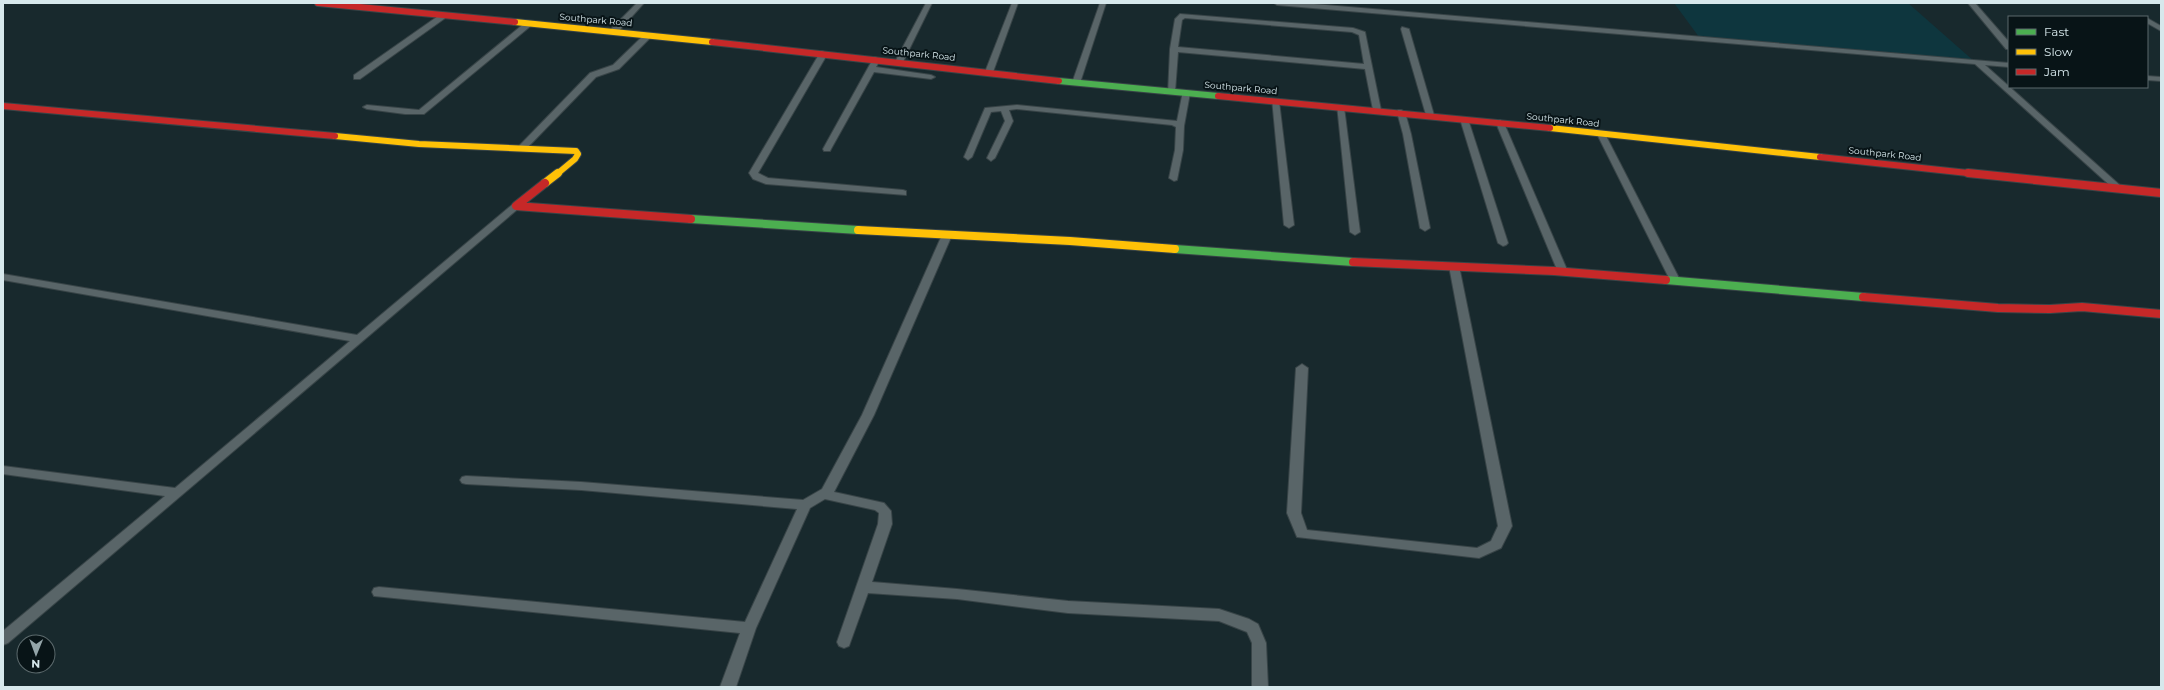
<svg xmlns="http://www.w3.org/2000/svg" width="2164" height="690" font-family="Montserrat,sans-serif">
	<rect width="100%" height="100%" fill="#18292d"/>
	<polygon fill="#0e363e" points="1674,3 1908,3 1975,62 1699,37"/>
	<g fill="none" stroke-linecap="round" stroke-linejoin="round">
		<g stroke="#384447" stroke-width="2">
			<g id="street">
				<polygon points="637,3 644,3 617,33 611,33 611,29"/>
				<polygon points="926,3 932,3 903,62 896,64 895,62"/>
				<polygon points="1012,3 1018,3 993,72 986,74 985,72"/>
				<polygon points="1100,3 1106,3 1080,83 1073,85 1072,83"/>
				<polygon points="1274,3 1302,3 2009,63 2009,67 1985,65 2123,188 2118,191 2115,190 1975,64 1277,5"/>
				<polygon points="1968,3 1975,3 2009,42 2009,49 2006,49"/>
				<polygon points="441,14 448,16 360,79 354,79 354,75"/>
				<path d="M1180,14l173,14 12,4 16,78 -4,2 -4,-2 -8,-41 -187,-17 -3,40 -7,2 2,-45 5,-30zM1185,18l167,14 7,3 5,29 -186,-17 4,-27z"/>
				<polygon points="2147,18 2161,26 2161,31 2147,23"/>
				<polygon points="526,22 533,24 424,114 405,114 367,109 363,107 367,105 419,110"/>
				<polygon points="1402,27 1409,29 1434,115 1433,117 1430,117 1426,115 1401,29"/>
				<polygon points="646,33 653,35 619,69 596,77 525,150 519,150 519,146 590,73 613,65"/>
				<polygon points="821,51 828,53 758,173 768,178 903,190 906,191 906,195 766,184 753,179 749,173"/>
				<polygon points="874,57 881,59 876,67 931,75 935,77 931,79 874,72 831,149 830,151 824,151 823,149"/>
				<polygon points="2147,76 2161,77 2161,81 2147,80"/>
				<polygon points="1183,91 1190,93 1184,126 1183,150 1177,180 1174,181 1169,178 1175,150 1176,127 1172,125 1017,109 1009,110 1013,121 995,158 991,161 987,158 1005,121 1001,111 991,112 972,157 968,160 964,157 985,108 1017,105 1177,121"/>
				<polygon points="1272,99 1278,99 1279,101 1294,225 1289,228 1284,225"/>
				<polygon points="1337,105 1340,105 1344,107 1360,232 1355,235 1350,232"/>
				<polygon points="1398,110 1401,110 1405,112 1411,134 1430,228 1425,231 1420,228 1403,134 1397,112"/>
				<polygon points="1461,117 1464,117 1468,119 1508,243 1506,245 1503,246 1498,243 1460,119"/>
				<polygon points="1500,120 1504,123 1568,272 1567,274 1563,275 1558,272 1496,123"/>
				<polygon points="1601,131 1605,134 1680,280 1679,282 1675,283 1670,280 1597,134"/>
				<polygon points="516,203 519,204 519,208 8,643 3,645 3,631 165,496 3,474 3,466 175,488 350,341 3,280 3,274 357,335 513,204"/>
				<polygon points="947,232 952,235 874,415 834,492 884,503 891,511 892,524 872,582 957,589 1068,601 1219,609 1249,619 1258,624 1266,643 1268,687 1252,687 1252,643 1247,632 1219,621 1068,613 957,599 868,593 849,646 844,648 839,646 837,642 878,524 879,513 875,510 825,499 810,508 756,628 736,687 720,687 740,633 374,596 372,592 374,588 379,587 745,622 797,509 581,490 466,484 462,483 460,480 462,477 466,476 581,482 803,500 822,489 862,415 942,235"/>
				<polygon points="1454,263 1459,266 1512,526 1501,548 1479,558 1297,537 1287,513 1296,368 1302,364 1308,368 1301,513 1307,530 1477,548 1491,541 1498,526 1449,266"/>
			</g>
		</g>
		<g stroke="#384447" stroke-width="8">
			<polyline id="fast-far1" points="1059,81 1218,96"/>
		</g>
		<g stroke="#384447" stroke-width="10">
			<g id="fast">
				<polyline points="691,219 858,230"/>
				<polyline points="1175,249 1353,262"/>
				<polyline points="1666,280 1863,297"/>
			</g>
		</g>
		<g stroke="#384447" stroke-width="8">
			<g id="slow-far1">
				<polyline points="515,22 712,42"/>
				<polyline points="1550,128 1820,157"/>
				<polyline points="335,136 419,144 576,151 578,154 575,159 557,174"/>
			</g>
		</g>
		<g stroke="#384447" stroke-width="10">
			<g id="slow">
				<polyline points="545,183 558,173"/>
				<polyline points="858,230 1070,241 1175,249"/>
			</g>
		</g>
		<g stroke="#384447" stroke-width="8">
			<g id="jam-far1">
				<polyline points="318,3 515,22"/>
				<polyline points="712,42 1059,81"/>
				<polyline points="1218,96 1550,128"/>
				<polyline points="3,106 335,136"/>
				<polyline points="1820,157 1977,174"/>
			</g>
		</g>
		<g stroke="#384447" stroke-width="10">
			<g id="jam">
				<polyline points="1968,173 2161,193"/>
				<polyline points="545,183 516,206 691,219"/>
				<polyline points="1353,262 1554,271 1666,280"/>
				<polyline points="1863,297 1998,308 2050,309 2082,307 2161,314"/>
			</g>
		</g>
		<use href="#street" fill="#596568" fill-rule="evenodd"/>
		<use href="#fast-far1" stroke="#4caf50" stroke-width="6"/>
		<use href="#fast" stroke="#4caf50" stroke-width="8"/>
		<use href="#slow-far1" stroke="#ffc107" stroke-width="6"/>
		<use href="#slow" stroke="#ffc107" stroke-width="8"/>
		<use href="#jam-far1" stroke="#c62828" stroke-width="6"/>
		<use href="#jam" stroke="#c62828" stroke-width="8"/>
	</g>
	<g text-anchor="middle" stroke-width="4" stroke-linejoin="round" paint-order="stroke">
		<g font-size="9" fill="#d7e8ec" stroke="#081417">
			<text transform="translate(596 20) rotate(5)" y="3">Southpark Road</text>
			<text transform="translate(919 54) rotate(6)" y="3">Southpark Road</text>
			<text transform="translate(1241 88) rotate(5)" y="3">Southpark Road</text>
			<text transform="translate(1563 120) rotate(6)" y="3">Southpark Road</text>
			<text transform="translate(1885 154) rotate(6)" y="3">Southpark Road</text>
		</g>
	</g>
	<rect width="2164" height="690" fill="none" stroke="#d7e8ec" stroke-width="8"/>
	<rect x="2008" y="16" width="140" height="72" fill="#081417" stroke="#5b696c"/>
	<rect x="2016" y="29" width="20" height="6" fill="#4caf50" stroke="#5b696c"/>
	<text x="2044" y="36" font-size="12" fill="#d7e8ec">Fast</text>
	<rect x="2016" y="49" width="20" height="6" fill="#ffc107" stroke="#5b696c"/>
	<text x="2044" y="56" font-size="12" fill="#d7e8ec">Slow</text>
	<rect x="2016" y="69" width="20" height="6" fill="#c62828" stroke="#5b696c"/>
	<text x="2044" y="76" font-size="12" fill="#d7e8ec">Jam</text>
	<g transform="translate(36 654) rotate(181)"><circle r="19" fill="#081417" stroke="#5b696c"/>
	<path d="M0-3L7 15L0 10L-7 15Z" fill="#94a5a9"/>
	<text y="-6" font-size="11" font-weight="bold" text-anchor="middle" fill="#d7e8ec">N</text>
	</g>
</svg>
